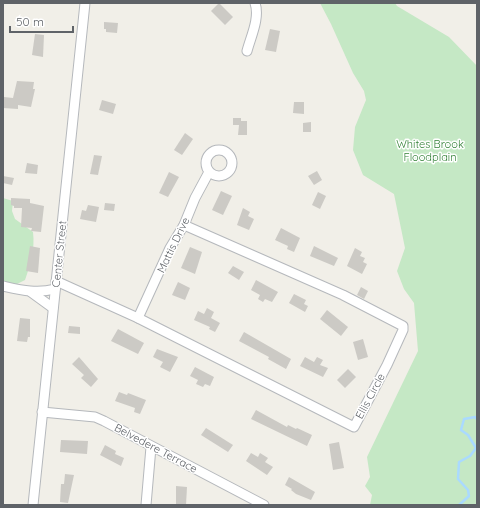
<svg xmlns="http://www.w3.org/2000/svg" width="480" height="508" font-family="Quicksand,sans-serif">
	<rect width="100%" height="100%" fill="#f1efe8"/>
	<g fill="#c5e8c5">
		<polygon points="320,3 395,3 397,6 449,37 477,66 477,505 370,505 372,495 365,486 370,477 367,457 418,351 414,303 404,289 397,271 405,248 394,194 363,175 353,150 355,127 366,100 364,91 353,73 331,24"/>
		<path d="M3,198l10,3 -1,10 3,8 18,13c2,17 -2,31 -8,48l-8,4 -14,-1z"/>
	</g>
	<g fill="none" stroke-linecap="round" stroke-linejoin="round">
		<polyline stroke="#aadaff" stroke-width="2.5" points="459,505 469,496 468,490 458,479 459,462 470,456 476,448 468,435 461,430 464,419 475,417 477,419"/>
	</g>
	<g fill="#cccac5">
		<polygon points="219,3 233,17 225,25 211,11"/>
		<polygon points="104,22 118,23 117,33 106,32 106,29 104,29"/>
		<polygon points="270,29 280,31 276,52 265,50"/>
		<polygon points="35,34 44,35 43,57 32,55"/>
		<polygon points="17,81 34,82 33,89 35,89 31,107 18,105 18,109 3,108 4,97 13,98"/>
		<polygon points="102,100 116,104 113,114 99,110"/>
		<polygon points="294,102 304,102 304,114 293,113"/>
		<polygon points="233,118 241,118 241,121 247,121 247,135 238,135 239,125 233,125"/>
		<polygon points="311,122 311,132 303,132 303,123"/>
		<polygon points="185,133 193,139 182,155 174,150"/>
		<polygon points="94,155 102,156 98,175 90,174"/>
		<polygon points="27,163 38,165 37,174 25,173"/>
		<polygon points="317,171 322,180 314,185 308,176"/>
		<polygon points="169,172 179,177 168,197 159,193"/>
		<polygon points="3,176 14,178 12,185 3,183"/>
		<polygon points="221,191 232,196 223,215 212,210"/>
		<polygon points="318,192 326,196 320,209 312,205"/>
		<polygon points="11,198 30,199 30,203 44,206 41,232 31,231 32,228 21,227 22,208 14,208 14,206 11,205"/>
		<polygon points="105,203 115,204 114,211 104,210"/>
		<polygon points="88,205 99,207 96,222 80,219 82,210 86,211"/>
		<polygon points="243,208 250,212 248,216 254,219 249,230 237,225"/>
		<polygon points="281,228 300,238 294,252 287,249 288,246 275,240"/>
		<polygon points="30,246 40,248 38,273 26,271"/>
		<polygon points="314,246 338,258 334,266 310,256"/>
		<polygon points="190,247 202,252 195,274 181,268"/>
		<polygon points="355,248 362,252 360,256 365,258 363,262 367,264 362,274 347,266"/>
		<polygon points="233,266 244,272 239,280 228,273"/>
		<polygon points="256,280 278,292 272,302 265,299 263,302 258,299 260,295 251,290"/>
		<polygon points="178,282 190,288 185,300 172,295"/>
		<polygon points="361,287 368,291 364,299 357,295"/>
		<polygon points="294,294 306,300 304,304 308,306 305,312 289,303"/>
		<polygon points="207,308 214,312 211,318 220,323 215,332 209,329 210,327 194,320 198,311 204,314"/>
		<polygon points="327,310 348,327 341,336 320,319"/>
		<polygon points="20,318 30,319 30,337 28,337 27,342 17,341"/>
		<polygon points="69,326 80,327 80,334 68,333"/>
		<polygon points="118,329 144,343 138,354 111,341"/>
		<polygon points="244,332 291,359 286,369 268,359 269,357 239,341"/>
		<polygon points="363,339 368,357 358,360 353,342"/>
		<polygon points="157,349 178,357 170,372 160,367 163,362 153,357"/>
		<polygon points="79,357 98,379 91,387 81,378 84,375 72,364"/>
		<polygon points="305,357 314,362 317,357 323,360 320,365 328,368 323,377 300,366"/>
		<polygon points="195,367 214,377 210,386 205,384 203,387 196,384 198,380 190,376"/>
		<polygon points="348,369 356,377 345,388 337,380"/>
		<polygon points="119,392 127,395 128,393 146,400 140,414 134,412 135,408 115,401"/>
		<polygon points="256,410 287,427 288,425 296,429 297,428 312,435 307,446 251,419"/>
		<polygon points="206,428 233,445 228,452 201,435"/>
		<polygon points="61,440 88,441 87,454 60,452"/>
		<polygon points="339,442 344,468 333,470 329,444"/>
		<polygon points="105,445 116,451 115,454 124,458 121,466 100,455"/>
		<polygon points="251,453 258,457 260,453 268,458 265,462 273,467 267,475 246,461"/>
		<polygon points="65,474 74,475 68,503 60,502 61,484 64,484"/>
		<polygon points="289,477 315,492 311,500 296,494 291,490 292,489 285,485"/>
		<polygon points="176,486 187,487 186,505 176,505"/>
	</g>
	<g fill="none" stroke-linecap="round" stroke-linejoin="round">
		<g stroke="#b5b8bc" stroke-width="11">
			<g id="minor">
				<path d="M247,51c4,-15 13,-33 8,-48"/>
				<circle cx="219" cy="163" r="13"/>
				<polyline points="56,281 138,318 354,427 387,365 403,330 403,326 343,295 184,225"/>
				<path d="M3,286c18,4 34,8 52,3"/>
				<polyline points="31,292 53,308"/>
				<polyline points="138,318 170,248 184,225 195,198 209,172"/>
				<polyline points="42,412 95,417 104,421 264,505"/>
				<polyline points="33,505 85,3"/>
				<polyline points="146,505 151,447"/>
			</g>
		</g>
		<use href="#minor" stroke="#fff" stroke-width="9"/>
	</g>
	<g text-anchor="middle" stroke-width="3" stroke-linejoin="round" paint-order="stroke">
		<g font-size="11" fill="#348238" stroke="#fff">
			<text x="430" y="148">Whites Brook<tspan x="430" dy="13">Floodplain</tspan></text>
		</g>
		<g font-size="11" fill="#5f6368" stroke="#fff">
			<text transform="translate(173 245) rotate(-64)" y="4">Mattis Drive</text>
			<text transform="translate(59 254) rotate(-84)" y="4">Center Street</text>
			<text transform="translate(370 396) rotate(-62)" y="4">Ellis Circle</text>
			<text transform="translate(156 448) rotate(28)" y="4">Belvedere Terrace</text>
		</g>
	</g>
	<rect width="480" height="508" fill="none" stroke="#5f6368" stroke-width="8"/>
	<path d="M10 26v6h63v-6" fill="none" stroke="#5f6368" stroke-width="2"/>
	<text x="16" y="26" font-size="12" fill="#5f6368" stroke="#ffffff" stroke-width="3" paint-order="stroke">50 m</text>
</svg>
